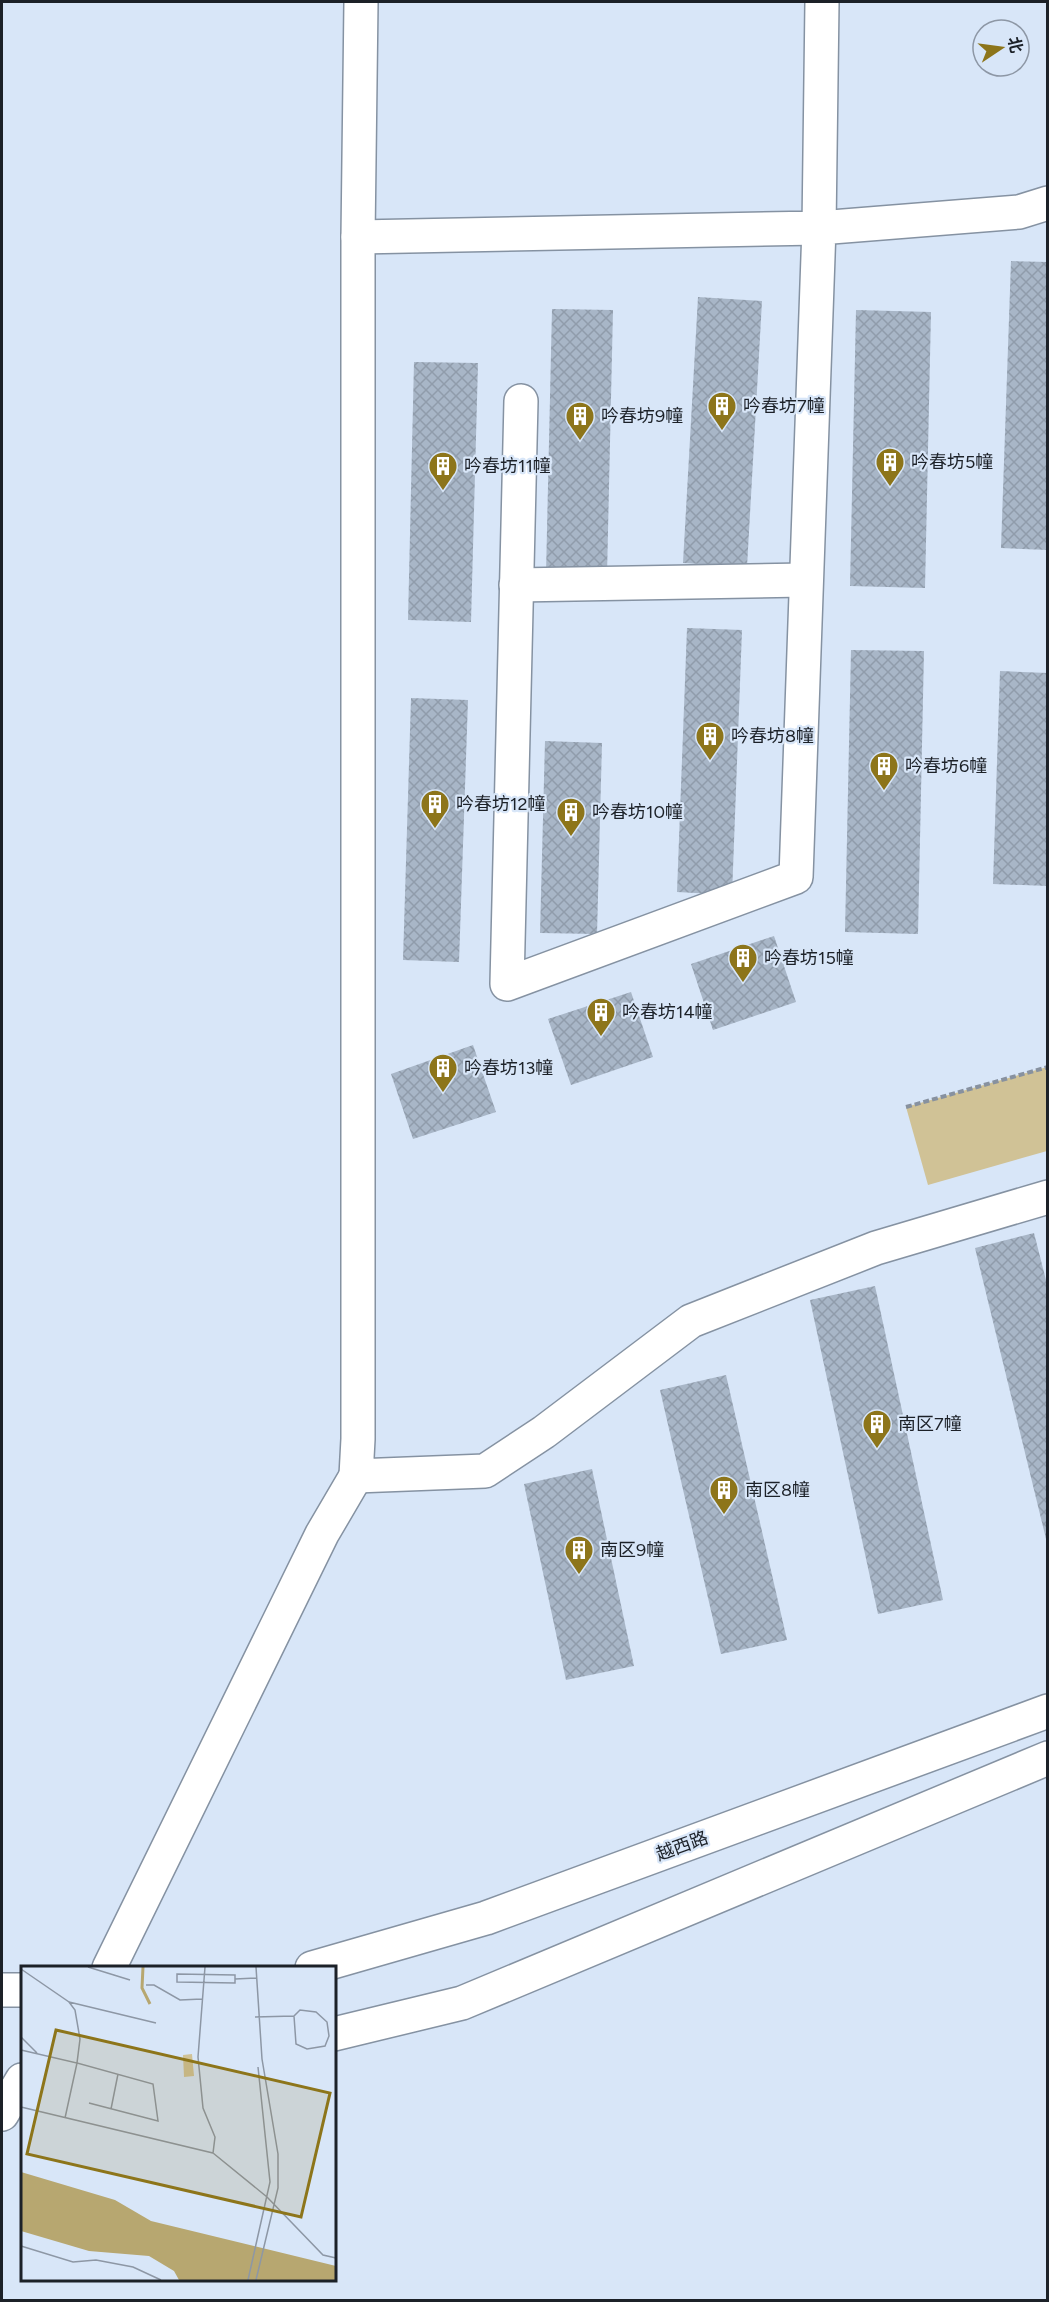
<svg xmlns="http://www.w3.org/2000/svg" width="1049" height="2302" font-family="Figtree,'Noto Sans SC',sans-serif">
	<defs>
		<pattern id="building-cross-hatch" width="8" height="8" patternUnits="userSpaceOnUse" patternTransform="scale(1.5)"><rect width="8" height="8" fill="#a8b6c7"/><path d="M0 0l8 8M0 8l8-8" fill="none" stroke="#909cab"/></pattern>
	</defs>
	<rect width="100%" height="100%" fill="#d8e6f8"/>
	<polygon fill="#d0c296" points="1047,1067 1047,1151 928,1185 906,1107"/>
	<g fill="url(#building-cross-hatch)">
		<polygon points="1011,261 1048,262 1048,550 1001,548"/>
		<polygon points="698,297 762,301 747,567 683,563"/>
		<polygon points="552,309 613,310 607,575 546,574"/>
		<polygon points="856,310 931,312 925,588 850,586"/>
		<polygon points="414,362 478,363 471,622 408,620"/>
		<polygon points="687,628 742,630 732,895 677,892"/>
		<polygon points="851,650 924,651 918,934 845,932"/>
		<polygon points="1000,671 1048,673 1048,886 993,884"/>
		<polygon points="411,698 468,700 459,962 403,960"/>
		<polygon points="545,741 602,743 597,934 540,933"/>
		<polygon points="774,936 796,1002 713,1030 691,964"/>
		<polygon points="631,992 653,1057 571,1085 548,1019"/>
		<polygon points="473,1045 496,1112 413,1139 391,1074"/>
		<polygon points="1034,1233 1048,1288 1047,1543 975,1248"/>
		<polygon points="875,1286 943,1600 878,1614 810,1300"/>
		<polygon points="726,1375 787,1640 721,1654 660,1390"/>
		<polygon points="592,1469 634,1666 566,1680 524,1484"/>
	</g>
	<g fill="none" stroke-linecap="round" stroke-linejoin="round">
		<g stroke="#8592a2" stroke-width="36">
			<g id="minor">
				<polyline points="361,2 358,237 358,1439 356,1476 485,1471 544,1432 691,1321 876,1248 1048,1197"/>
				<polyline points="358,237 819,228 822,2"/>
				<polyline points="521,401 507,984 796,877 819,228 1019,212 1048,203"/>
				<polyline points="516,585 805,580"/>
			</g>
		</g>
		<g stroke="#8592a2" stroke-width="36">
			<g id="major">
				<polyline points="109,1968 322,1534 356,1476"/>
				<polyline points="312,1968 486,1918 1048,1711"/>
				<polyline points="2,1990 22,1990"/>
				<polyline points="334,2034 462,2003 1048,1758"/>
				<polyline points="2,2114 22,2080"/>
			</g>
		</g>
		<polyline stroke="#87919f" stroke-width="4" stroke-dasharray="6 3" stroke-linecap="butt" points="906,1107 1048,1067"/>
		<use href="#minor" stroke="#fff" stroke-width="33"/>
		<use href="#major" stroke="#fff" stroke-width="33"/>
	</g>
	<defs>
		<g id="building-pin" transform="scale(1.5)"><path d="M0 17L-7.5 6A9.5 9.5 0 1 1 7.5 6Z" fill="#8d751a" stroke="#d8e6f8"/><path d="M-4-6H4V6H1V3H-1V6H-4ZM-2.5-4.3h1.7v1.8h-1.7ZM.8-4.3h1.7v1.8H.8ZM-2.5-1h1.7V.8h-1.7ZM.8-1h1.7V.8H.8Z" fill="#fff"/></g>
	</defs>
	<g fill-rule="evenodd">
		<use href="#building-pin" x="722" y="406"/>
		<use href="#building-pin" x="580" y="416"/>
		<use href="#building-pin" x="890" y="462"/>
		<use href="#building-pin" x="443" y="466"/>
		<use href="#building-pin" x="710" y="736"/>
		<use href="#building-pin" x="884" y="766"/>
		<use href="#building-pin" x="435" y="804"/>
		<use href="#building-pin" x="571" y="812"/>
		<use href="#building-pin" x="743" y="958"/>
		<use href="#building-pin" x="601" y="1012"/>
		<use href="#building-pin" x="443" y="1068"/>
		<use href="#building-pin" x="877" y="1424"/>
		<use href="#building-pin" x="724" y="1490"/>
		<use href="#building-pin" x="579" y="1550"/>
	</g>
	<g text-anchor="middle" stroke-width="4.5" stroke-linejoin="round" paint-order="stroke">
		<g font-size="18" fill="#1c2128" stroke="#d8e6f8" text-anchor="start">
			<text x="743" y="412">吟春坊7幢</text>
			<text x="601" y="422">吟春坊9幢</text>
			<text x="911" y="468">吟春坊5幢</text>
			<text x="464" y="472">吟春坊11幢</text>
			<text x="731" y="742">吟春坊8幢</text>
			<text x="905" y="772">吟春坊6幢</text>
			<text x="456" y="810">吟春坊12幢</text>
			<text x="592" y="818">吟春坊10幢</text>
			<text x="764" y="964">吟春坊15幢</text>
			<text x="622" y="1018">吟春坊14幢</text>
			<text x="464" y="1074">吟春坊13幢</text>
			<text x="898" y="1430">南区7幢</text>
			<text x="745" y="1496">南区8幢</text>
			<text x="600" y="1556">南区9幢</text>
		</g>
		<g font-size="18" fill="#1c2128" stroke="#d8e6f8">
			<text transform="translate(682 1846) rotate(-20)" y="6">越西路</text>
		</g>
	</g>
	<g transform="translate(21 1966)">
		<rect width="315" height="315" fill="#d8e6f8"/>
		<path d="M171,88l2,22 -10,1 -1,-22z" fill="#d0c296"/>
		<path d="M0,206l94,28 36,21 185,45v14h-157l-5,-9 -25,-15 -60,-5 -68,-20z" fill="#b7a770"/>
		<path fill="none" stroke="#b7a770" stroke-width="3" d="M122,1l-1,21 8,16"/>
		<path fill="none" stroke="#8d97a5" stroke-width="1.5" d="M67,1l42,13M0,3l48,33 6,8 5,29 -3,24 76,21 5,37 -69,-18M156,8l58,1v8l-58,-1zM214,13l22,-1M125,19h8l26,15 22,-1M48,36l87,21M234,51l39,-1 6,-6 16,2 11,10 2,14 -4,10 -18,3 -11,-5 -2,-28M0,71l16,16M0,84l56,13 -12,55M0,141l192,46 2,-16 -12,-29 -5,-51 7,-90M90,143l7,-35M192,187l54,44 56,58 13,3M0,280l52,16 23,-2 37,7 28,13M227,314l22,-98 -12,-115M235,314l22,-92v-34l-16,-95 -6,-92"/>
		<path fill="#8d751a" fill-opacity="0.15" stroke="#8d751a" stroke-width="3" d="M35,64l274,63 -29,124 -274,-63z"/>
		<rect width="315" height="315" fill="none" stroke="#1c2128" stroke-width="3"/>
	</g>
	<rect width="1049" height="2302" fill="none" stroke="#1c2128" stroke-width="6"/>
	<g transform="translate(1001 48) rotate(77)"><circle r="28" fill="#d8e6f8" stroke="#8d97a5" stroke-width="1.5"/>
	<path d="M0-4.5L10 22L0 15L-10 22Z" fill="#8d751a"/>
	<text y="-9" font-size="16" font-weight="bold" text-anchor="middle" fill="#1c2128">北</text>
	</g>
</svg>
